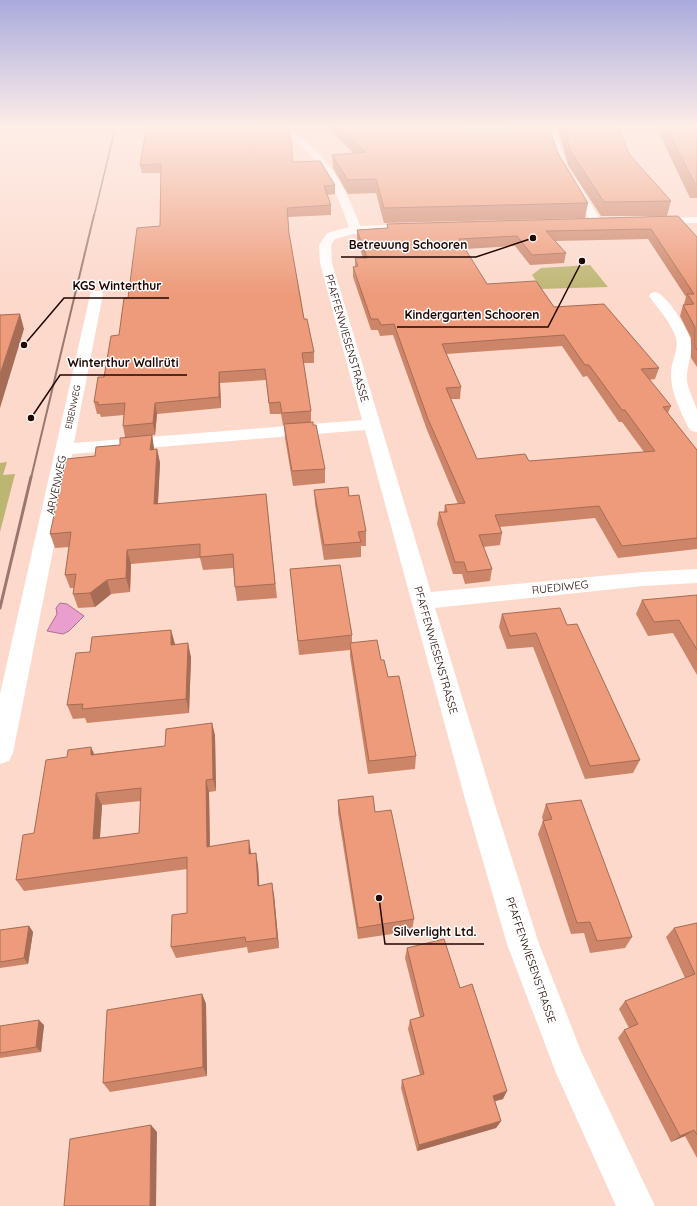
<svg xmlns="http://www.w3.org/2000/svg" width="697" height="1206" font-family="Quicksand,sans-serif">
	<rect width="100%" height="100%" fill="#fcd9cb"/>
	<g fill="#bdb572">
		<polygon points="590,265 608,287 538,289 534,282 537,282 532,275 541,268"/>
		<polygon points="7,462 3,475 15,474 0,532 0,463"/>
	</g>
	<polygon fill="#ea9ecd" stroke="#ae7090" points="60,603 67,604 84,616 69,631 63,634 47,631 57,614 56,608"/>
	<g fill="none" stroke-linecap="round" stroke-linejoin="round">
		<g fill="#fff" fill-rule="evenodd">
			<path d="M274,125c13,0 20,6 30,14 28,23 44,53 56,87l26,-1 6,4 -6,4 -33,1 -18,5 -4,6 1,18 99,329 212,-20 54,-3v14l-54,3 -208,22 58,191 46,145 42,107 74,155h-39l-60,-133 -49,-129 -42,-145 -100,-369 -293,24 -59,299 -4,8 -9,3v-70l91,-403h10l2,3 -29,149 288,-23 -42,-157 -1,-18 8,-12 22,-6c-10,-29 -22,-58 -46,-79 -9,-8 -21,-14 -29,-23z"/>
			<polygon points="547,125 556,125 561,150 567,166 602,222 600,224 592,224 557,166 551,150"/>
			<polygon points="697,217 697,223 652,224 646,221 652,218"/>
			<path d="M656,292c11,3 35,40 35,52 1,13 -5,24 -4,37 2,11 7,19 10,29 0,7 0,16 0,22l-6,-1 -3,-4c-8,-17 -18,-36 -17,-56 1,-11 8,-22 5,-33 -5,-16 -18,-29 -27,-42l2,-3z"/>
		</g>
		<polyline stroke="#98786f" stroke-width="1.5" points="94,216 116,125"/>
		<polyline stroke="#98786f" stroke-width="2" points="31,478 94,215"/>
		<polyline stroke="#98786f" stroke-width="3" points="0,608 31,477"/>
	</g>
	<g fill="#cc8569" fill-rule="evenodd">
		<polygon points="147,125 293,162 335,185 335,194 327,195 331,205 331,215 288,217 289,233 304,319 314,352 314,363 303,363 311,411 311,422 325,469 325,483 293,486 285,438 284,425 283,425 281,414 270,414 266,380 220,383 221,408 157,414 155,435 152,435 154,449 157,449 160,463 158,504 266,494 277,598 237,601 235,587 233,568 203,570 200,558 131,564 130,592 111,594 95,607 78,608 73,594 74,588 70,588 65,575 69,547 55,548 50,534 95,456 120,445 125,437 123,426 124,415 101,417 100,414 97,414 94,402 119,335 128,298 160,226 161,173 142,173 140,165"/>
		<polygon points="325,125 464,125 465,131 511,131 509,125 550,125 552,137 558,153 588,203 585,218 384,223 376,193 348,194 333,168 332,155 353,153"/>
		<polygon points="557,125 617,125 629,154 671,201 667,216 601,216 568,165"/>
		<polygon points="655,125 697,125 697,198 690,198"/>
		<path d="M678,216l19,21v130l-6,-9v-20l-11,-22 3,-11h1v-1l2,-7 -38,-58 -93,2 11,12 -2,10 -34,2 -15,-19 -50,3 22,35 67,23 105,61 -4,11 -6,1 22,26 -3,7 29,37v99l-79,9 -23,-40 -95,9 2,6 -2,12 -17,2 9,22 -2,12 -25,3 -3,-10h-9l-16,-50 2,-12h5l1,-7 13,-1 -31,-74 -34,-95 -13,1 -2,-6h-7l-18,-53v-10l2,-1v-8h8l-6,-19v-9l30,-2v-4zM562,346l21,31 4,-1 32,46h3l22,30 -115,9 -52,-2 -27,-60h10l1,-12 -15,-33z"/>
		<polygon points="314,490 349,496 366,531 366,546 361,546 361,557 324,560 315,504"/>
		<polygon points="290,569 352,635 352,642 381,660 388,677 416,756 415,769 368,774 350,656 350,650 299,655"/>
		<polygon points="697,595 697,675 673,633 648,636 636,614 642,600"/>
		<polygon points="502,614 567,625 640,760 633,773 585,779 533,647 507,649 499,627"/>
		<polygon points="171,630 175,645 191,657 189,713 87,723 85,718 73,719 67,705 90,652"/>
		<path d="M212,723l3,13 1,55 -7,1 1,55 41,7 7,11 1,20 15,10 5,53 -31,5 -1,-6 -71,11 -5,-11 16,-34v-44l-163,22 -8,-11 18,-47 60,-79 71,-8zM141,801l-2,32 -39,5 2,-33z"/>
		<polygon points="338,800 375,812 414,919 412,931 358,939 338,813"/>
		<polygon points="546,804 632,937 625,948 590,953 584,933 571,934 538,834 543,821 542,817"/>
		<polygon points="697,923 697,1158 685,1136 671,1142 618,1038 624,1030 629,1028 619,1009 625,1001 685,978 666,937 674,928"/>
		<polygon points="29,926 33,932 28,964 0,968 0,930"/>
		<polygon points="407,948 460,988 503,1099 495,1101 501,1121 496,1128 417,1151 401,1088 402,1080 420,1075 408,1029 410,1020 420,1017 405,958"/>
		<polygon points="202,994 206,1004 207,1076 110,1092 103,1083"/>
		<polygon points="44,1025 41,1052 0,1058 0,1026"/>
	</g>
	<g fill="#a66c55">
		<polygon points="20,314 24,329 0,408 0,374"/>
		<polygon points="219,372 220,383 221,408 219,397"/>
		<polygon points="155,403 157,414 155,435 153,423"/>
		<polygon points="152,435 154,449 153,463 150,450"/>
		<polygon points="157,449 160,463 157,518 154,504"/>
		<polygon points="127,550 131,564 130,592 126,578"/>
		<polygon points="107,580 111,594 95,607 90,593"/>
		<polygon points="171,630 175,644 174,659 171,645"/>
		<polygon points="188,643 191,657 189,713 186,699"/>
		<polygon points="212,723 215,736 216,791 213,779"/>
		<polygon points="91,747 97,760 91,755"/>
		<polygon points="206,780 209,792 210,859 207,847"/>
		<polygon points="96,793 102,805 99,850 93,839"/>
		<polygon points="249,840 251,852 252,865 249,854"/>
		<polygon points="256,853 258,865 260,897 258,886"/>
		<polygon points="272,883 274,895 279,948 277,938"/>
		<polygon points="29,926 33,932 28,964 24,958"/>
		<polygon points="202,994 206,1004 207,1076 203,1067"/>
		<polygon points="39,1020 44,1025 41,1052 36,1047"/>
		<polygon points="507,1091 503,1099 488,1103 493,1096"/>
		<polygon points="501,1121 496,1128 417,1151 419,1145"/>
		<polygon points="151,1125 157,1132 156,1206 150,1206"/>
		<polygon points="694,1130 685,1136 671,1142 680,1136"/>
	</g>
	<g fill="#ed9b7a" stroke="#a66c55" fill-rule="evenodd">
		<polygon points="147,125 282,125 290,132 293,162 320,161 335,185 324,186 331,205 287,208 289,233 304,319 307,319 314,352 302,353 311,411 282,413 280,402 269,403 265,369 219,372 219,397 155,403 153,423 123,426 125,403 98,405 98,402 94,402 98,377 104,377 111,336 119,335 124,298 128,298 137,228 160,226 161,164 140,165"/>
		<polygon points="337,125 464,125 465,131 517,131 515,125 550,125 552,137 558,153 588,203 384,208 376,179 348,180 332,155 366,152"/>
		<polygon points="563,125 617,125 629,154 671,201 604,202 571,152"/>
		<polygon points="665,125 697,125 697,184 695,184"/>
		<path d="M678,216l19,21v113l-2,-3v-20l-12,-22 11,-1 -7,-10h7l-43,-65 -105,2 20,22 -34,2 -15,-19 -58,3 28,45 49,-3 18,26 50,-3 6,7 49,57 -18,1 30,37 -8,1 34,43v88l-75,8 -23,-40 -104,9 7,18 -23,2 13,34 -25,3 -3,-10h-9l-16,-50h8l-2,-7 20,-2 -37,-84 -34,-95 -13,1 -3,-6h-7l-18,-52 5,-1 -3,-8h12l-10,-28 31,-2 -1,-4zM564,335l21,30h4l33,45h3l30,41 -126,10 -4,-7 -48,5 -31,-71 15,-1 -19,-43z"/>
		<polygon points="20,314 0,374 0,315"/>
		<polygon points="313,422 313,425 316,425 325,469 292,471 284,424"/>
		<polygon points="152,435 150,450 157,449 154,504 266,494 275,584 235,587 233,554 200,557 200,544 127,550 126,578 107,580 90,593 73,594 76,574 65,575 71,532 50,534 66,459 95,456 96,447 120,445 120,438"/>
		<polygon points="348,487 349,496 359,495 366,531 358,532 361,542 324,545 314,490"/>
		<polygon points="340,565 352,635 298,641 290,569"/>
		<polygon points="697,595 697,650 679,620 654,622 642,600"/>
		<polygon points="560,608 567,625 577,624 640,760 590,766 536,633 510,636 502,614"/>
		<polygon points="171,630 171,645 188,643 186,699 82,709 83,704 67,705 76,653 90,652 92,637"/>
		<polygon points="377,640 381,660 384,660 388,677 399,676 416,756 369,761 350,643"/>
		<path d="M212,723l1,56 -7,1 1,67 42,-7v14l7,-1 2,33 14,-3 5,55 -31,4 -1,-5 -74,10 1,-32 15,-2v-56l-171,23 7,-45 11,-2 12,-73 21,-3 1,-7 23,-3v8l74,-9 1,-17zM141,788l-2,45 -46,6 3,-46z"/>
		<polygon points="373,796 375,812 391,810 414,919 358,928 338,800"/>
		<polygon points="581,800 632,937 597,941 590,922 577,923 543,821 552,819 546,804"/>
		<polygon points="697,923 697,1135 694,1130 680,1136 624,1030 638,1024 625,1001 695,974 674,928"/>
		<polygon points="29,926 24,958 0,962 0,930"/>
		<polygon points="444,939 460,988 472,984 507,1091 493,1096 501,1121 419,1145 402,1080 424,1074 410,1020 424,1016 407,948"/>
		<polygon points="202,994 203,1067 103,1083 107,1010"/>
		<polygon points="39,1020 36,1047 0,1053 0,1026"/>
		<polygon points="151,1125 150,1206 64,1206 70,1139"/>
	</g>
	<linearGradient id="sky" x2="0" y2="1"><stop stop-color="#a9abdd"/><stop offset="0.43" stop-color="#feeee8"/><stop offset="1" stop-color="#feeee8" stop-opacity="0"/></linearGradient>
	<rect width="697" height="294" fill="url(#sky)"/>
	<g text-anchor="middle" stroke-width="3" stroke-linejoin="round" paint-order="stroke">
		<g font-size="9" fill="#210500" stroke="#fff">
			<text transform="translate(73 407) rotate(-78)" y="3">EIBENWEG</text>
		</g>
		<g font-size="11" fill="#210500" stroke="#fff">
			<text transform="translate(347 338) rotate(74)" y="4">PFAFFENWIESENSTRASSE</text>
			<text transform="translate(56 485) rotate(-78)" y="4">ARVENWEG</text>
			<text transform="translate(560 587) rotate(-6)" y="4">RUEDIWEG</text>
			<text transform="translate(436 650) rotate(74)" y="4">PFAFFENWIESENSTRASSE</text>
			<text transform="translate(531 960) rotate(71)" y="4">PFAFFENWIESENSTRASSE</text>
		</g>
	</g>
	<path fill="none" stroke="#210500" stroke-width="1.5" d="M533 238L476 257H341M24 345L64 298H169M582 261L548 327H397M31 418L60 375H187M379 898L385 944H484"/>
	<g fill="#210500" stroke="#fff" stroke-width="1.5">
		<circle cx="533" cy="238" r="4"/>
		<circle cx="24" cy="345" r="4"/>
		<circle cx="582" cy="261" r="4"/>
		<circle cx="31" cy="418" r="4"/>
		<circle cx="379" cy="898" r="4"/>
	</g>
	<g font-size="12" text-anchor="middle" font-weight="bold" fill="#210500" stroke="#fff" stroke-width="3" stroke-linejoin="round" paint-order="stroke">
		<text x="408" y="249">Betreuung Schooren</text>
		<text x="117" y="290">KGS Winterthur</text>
		<text x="472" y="319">Kindergarten Schooren</text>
		<text x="123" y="367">Winterthur Wallrüti</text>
		<text x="435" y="936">Silverlight Ltd.</text>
	</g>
</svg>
